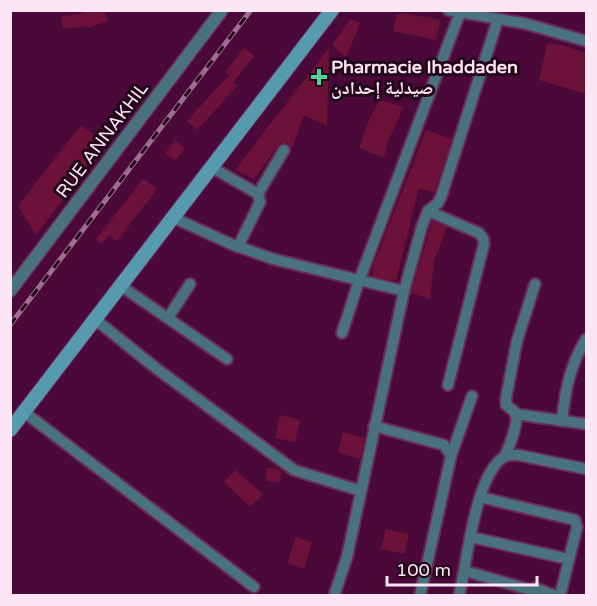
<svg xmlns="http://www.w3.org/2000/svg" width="597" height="606" font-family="'Varela Round','Noto Naskh Arabic',sans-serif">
	<rect width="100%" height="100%" fill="#4b093a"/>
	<g fill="#6c1137">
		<polygon points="82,10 104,10 108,21 87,28 87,26 63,29 61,17 83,13"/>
		<polygon points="403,13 441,20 436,40 393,31 397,14"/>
		<polygon points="351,19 360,23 346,58 332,45"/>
		<polygon points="547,43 562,45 586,53 586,94 539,80"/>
		<polygon points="244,48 254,56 233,83 237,86 197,130 187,121 229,75 225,72"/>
		<polygon points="329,48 327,126 304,115 292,148 287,143 280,143 254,179 235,170"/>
		<polygon points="380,100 403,107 388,142 384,158 359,148 371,115"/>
		<polygon points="81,125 106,143 36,235 18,206"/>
		<polygon points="426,130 452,139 434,193 419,188 396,281 372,276 373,266"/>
		<polygon points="175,140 185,148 175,161 165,153"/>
		<polygon points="143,179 157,189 117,241 109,235 102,244 96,239"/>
		<polygon points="432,221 447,227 434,261 430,299 411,293"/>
		<polygon points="280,415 300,420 295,442 275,438"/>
		<polygon points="343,432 365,438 360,459 338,453"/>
		<polygon points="267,468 281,470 280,482 266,481"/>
		<polygon points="235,470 263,494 250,507 224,482"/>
		<polygon points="386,529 409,534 404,554 381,549"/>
		<polygon points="296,537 312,542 304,569 287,563"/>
	</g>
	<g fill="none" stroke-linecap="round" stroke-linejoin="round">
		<g stroke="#682c58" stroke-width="14">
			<g id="minor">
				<polyline points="448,10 527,24 586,41"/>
				<polyline points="213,168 258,194 260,202 238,247"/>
				<polyline points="258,194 284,150"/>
				<polyline points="428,211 479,233 483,238 484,244 448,385"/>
				<polyline points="174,218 231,244 273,259 404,291"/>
				<polyline points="121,286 227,359"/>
				<polyline points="168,318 190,284"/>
				<polyline points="96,320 157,369 294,470 361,491"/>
				<polyline points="342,333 359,281 461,10"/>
				<polyline points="24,412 254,587"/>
				<polyline points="515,414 586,424"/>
				<path d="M562,421c3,-30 8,-56 24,-82"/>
				<polyline points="374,426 444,445 451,456 420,596"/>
				<polyline points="451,456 472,396"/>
				<path d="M505,456c4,-10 16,-36 9,-45 -2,-2 -6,-4 -8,-6v-7l11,-57 18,-57"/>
				<polyline points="480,497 575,520 577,527 560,596"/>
				<polyline points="471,537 568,559"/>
				<polyline points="465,571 531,590 535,588 556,596"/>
				<polyline points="334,596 347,557 404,291 422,226 428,211 438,203 441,197 498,19"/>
				<path d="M459,596c8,-33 16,-122 45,-139 5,-3 9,-2 14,-2l68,14"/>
			</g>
		</g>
		<g stroke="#682c58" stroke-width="15">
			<polyline id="tertiary" points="10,291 222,10"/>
		</g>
		<g stroke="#682c58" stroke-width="16">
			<polyline id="secondary" points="10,430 332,10"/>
		</g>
		<use href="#minor" stroke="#49717e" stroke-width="10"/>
		<use href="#tertiary" stroke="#49717e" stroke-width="12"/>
		<use href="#secondary" stroke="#5799ae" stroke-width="14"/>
		<g stroke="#9e6e90" stroke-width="5">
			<polyline id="rail" points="10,325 251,10"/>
		</g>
		<use href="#rail" stroke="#22071a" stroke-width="3" stroke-dasharray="9" stroke-linecap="butt"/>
	</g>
	<path fill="#4ed39a" stroke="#22071a" stroke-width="2" d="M316 68h6v6h6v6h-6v6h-6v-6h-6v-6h6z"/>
	<g text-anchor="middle" stroke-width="6" stroke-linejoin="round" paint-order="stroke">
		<g font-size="18" font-weight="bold" fill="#fee5f4" stroke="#22071a" text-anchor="start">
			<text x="331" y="73">Pharmacie Ihaddaden<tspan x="331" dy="21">صيدلية إحدادن</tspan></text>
		</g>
		<g font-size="18" fill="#fee5f4" stroke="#22071a">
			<text transform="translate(102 140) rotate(-53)" y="6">RUE ANNAKHIL</text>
		</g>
	</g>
	<rect width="597" height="606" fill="none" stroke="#fee5f4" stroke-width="24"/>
	<path d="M387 576v9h150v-9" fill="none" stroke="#fee5f4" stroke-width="3"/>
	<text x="396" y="576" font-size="18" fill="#fee5f4" stroke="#22071a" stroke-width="4.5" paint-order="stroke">100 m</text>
</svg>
